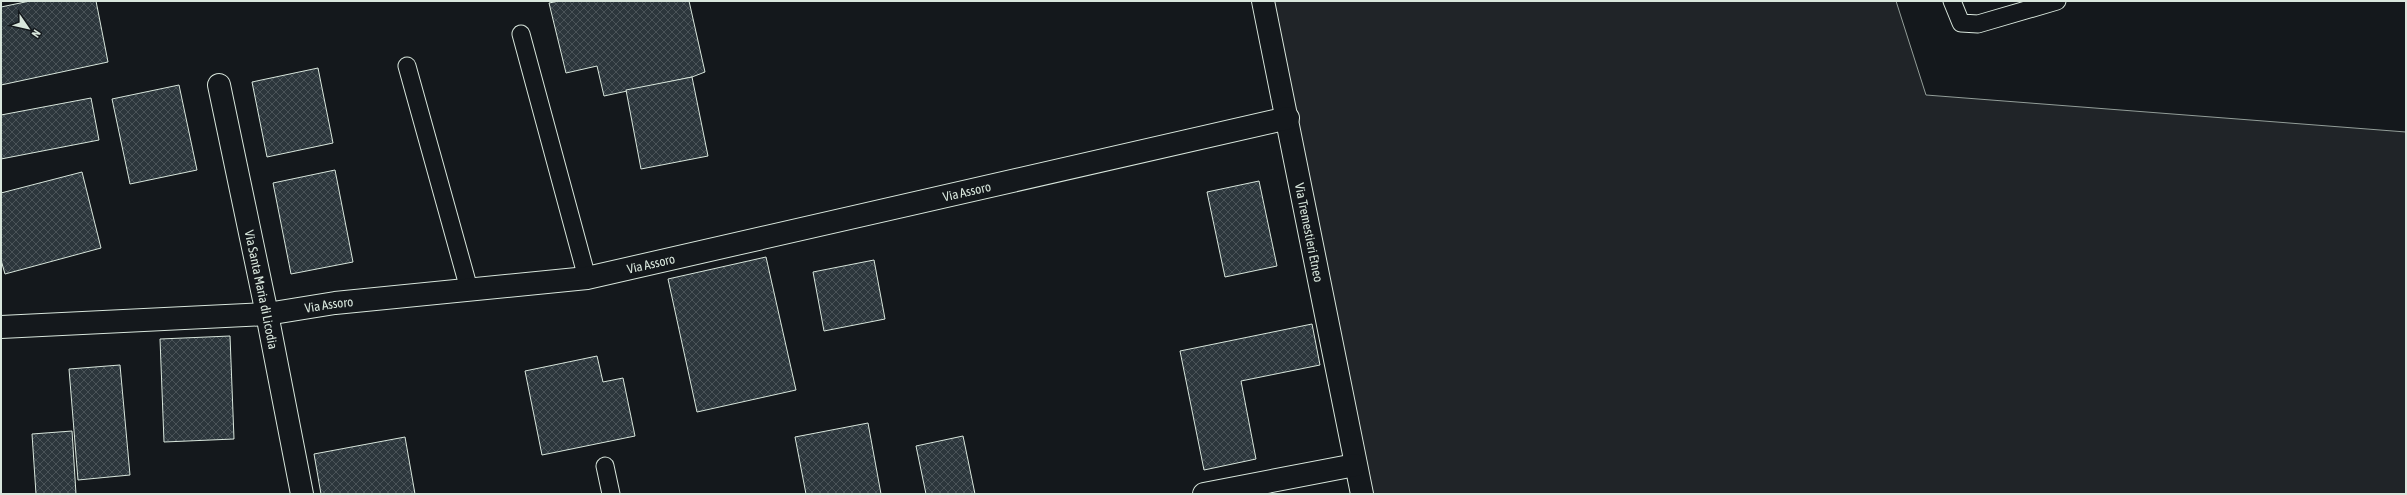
<svg xmlns="http://www.w3.org/2000/svg" width="2407" height="495" font-family="'Asap Condensed',sans-serif">
	<defs>
		<pattern id="building-cross-hatch" width="8" height="8" patternUnits="userSpaceOnUse"><rect width="8" height="8" fill="#2c363c"/><path d="M0 0l8 8M0 8l8-8" fill="none" stroke="#4a5358"/></pattern>
	</defs>
	<rect width="100%" height="100%" fill="#14181c"/>
	<polygon fill="#202428" stroke="#939e99" points="1263,1 1896,1 1926,95 2406,132 2406,494 1362,494"/>
	<g fill="url(#building-cross-hatch)" stroke="#d8e6dc">
		<polygon points="30,1 96,1 108,62 1,85 1,7"/>
		<polygon points="559,1 689,1 705,72 692,77 604,96 597,66 566,73 549,3"/>
		<polygon points="318,68 333,143 267,157 252,82"/>
		<polygon points="692,77 708,156 641,169 626,90"/>
		<polygon points="179,85 197,170 130,184 112,99"/>
		<polygon points="91,98 99,140 1,159 1,115"/>
		<polygon points="335,170 353,262 291,274 273,183"/>
		<polygon points="82,172 101,248 5,274 1,260 1,193"/>
		<polygon points="1259,181 1277,266 1225,277 1207,192"/>
		<polygon points="766,257 796,390 697,412 668,279"/>
		<polygon points="874,260 885,319 824,331 813,272"/>
		<polygon points="1312,324 1320,365 1241,381 1256,459 1204,470 1180,351"/>
		<polygon points="230,336 234,439 164,442 160,339"/>
		<polygon points="597,356 603,382 623,378 635,436 542,455 525,371"/>
		<polygon points="120,365 130,475 78,480 69,369"/>
		<polygon points="868,423 881,494 806,494 795,437"/>
		<polygon points="72,431 76,494 36,494 32,434"/>
		<polygon points="963,436 975,494 926,494 916,446"/>
		<polygon points="405,437 415,494 321,494 314,454"/>
	</g>
	<g fill="none" stroke-linecap="round" stroke-linejoin="round">
		<g stroke="#d8e6dc" stroke-width="19">
			<g id="service">
				<polyline points="1952,1 1961,23 1978,24 2057,1"/>
				<polyline points="521,34 587,278"/>
				<polyline points="407,66 469,289"/>
				<polyline points="605,466 611,494"/>
			</g>
		</g>
		<g stroke="#d8e6dc" stroke-width="24">
			<g id="minor">
				<path id="s1" d="M1263,1l99,493"/>
				<path id="s2" d="M219,85l48,229 35,180"/>
				<path id="s3" d="M1,327l266,-13 68,-11 252,-25 701,-160"/>
				<polyline points="1204,494 1355,465"/>
			</g>
		</g>
		<use href="#service" stroke="#14181c" stroke-width="17"/>
		<use href="#minor" stroke="#14181c" stroke-width="22"/>
	</g>
	<g text-anchor="middle" stroke-width="3" stroke-linejoin="round" paint-order="stroke">
		<g font-size="13" fill="#d8e6dc" stroke="#14181c">
			<text dy="5" stroke="none"><textPath href="#s3" startOffset="978">Via Assoro</textPath></text>
			<text dy="5" stroke="none"><textPath href="#s1" startOffset="236">Via Tremestieri Etneo</textPath></text>
			<text dy="5" stroke="none"><textPath href="#s3" startOffset="654">Via Assoro</textPath></text>
			<text dy="5" stroke="none"><textPath href="#s2" startOffset="209">Via Santa Maria di Licodia</textPath></text>
			<text dy="5" stroke="none"><textPath href="#s3" startOffset="329">Via Assoro</textPath></text>
		</g>
	</g>
	<rect width="2407" height="495" fill="none" stroke="#d8e6dc" stroke-width="4"/>
	<g transform="translate(28 28) rotate(124)" stroke="#14181c" stroke-width="3" paint-order="stroke">
	<path d="M0-3L7 15L0 10L-7 15Z" fill="#d8e6dc"/>
	<text y="-6" font-size="11" font-weight="bold" text-anchor="middle" fill="#d8e6dc">N</text>
	</g>
</svg>
